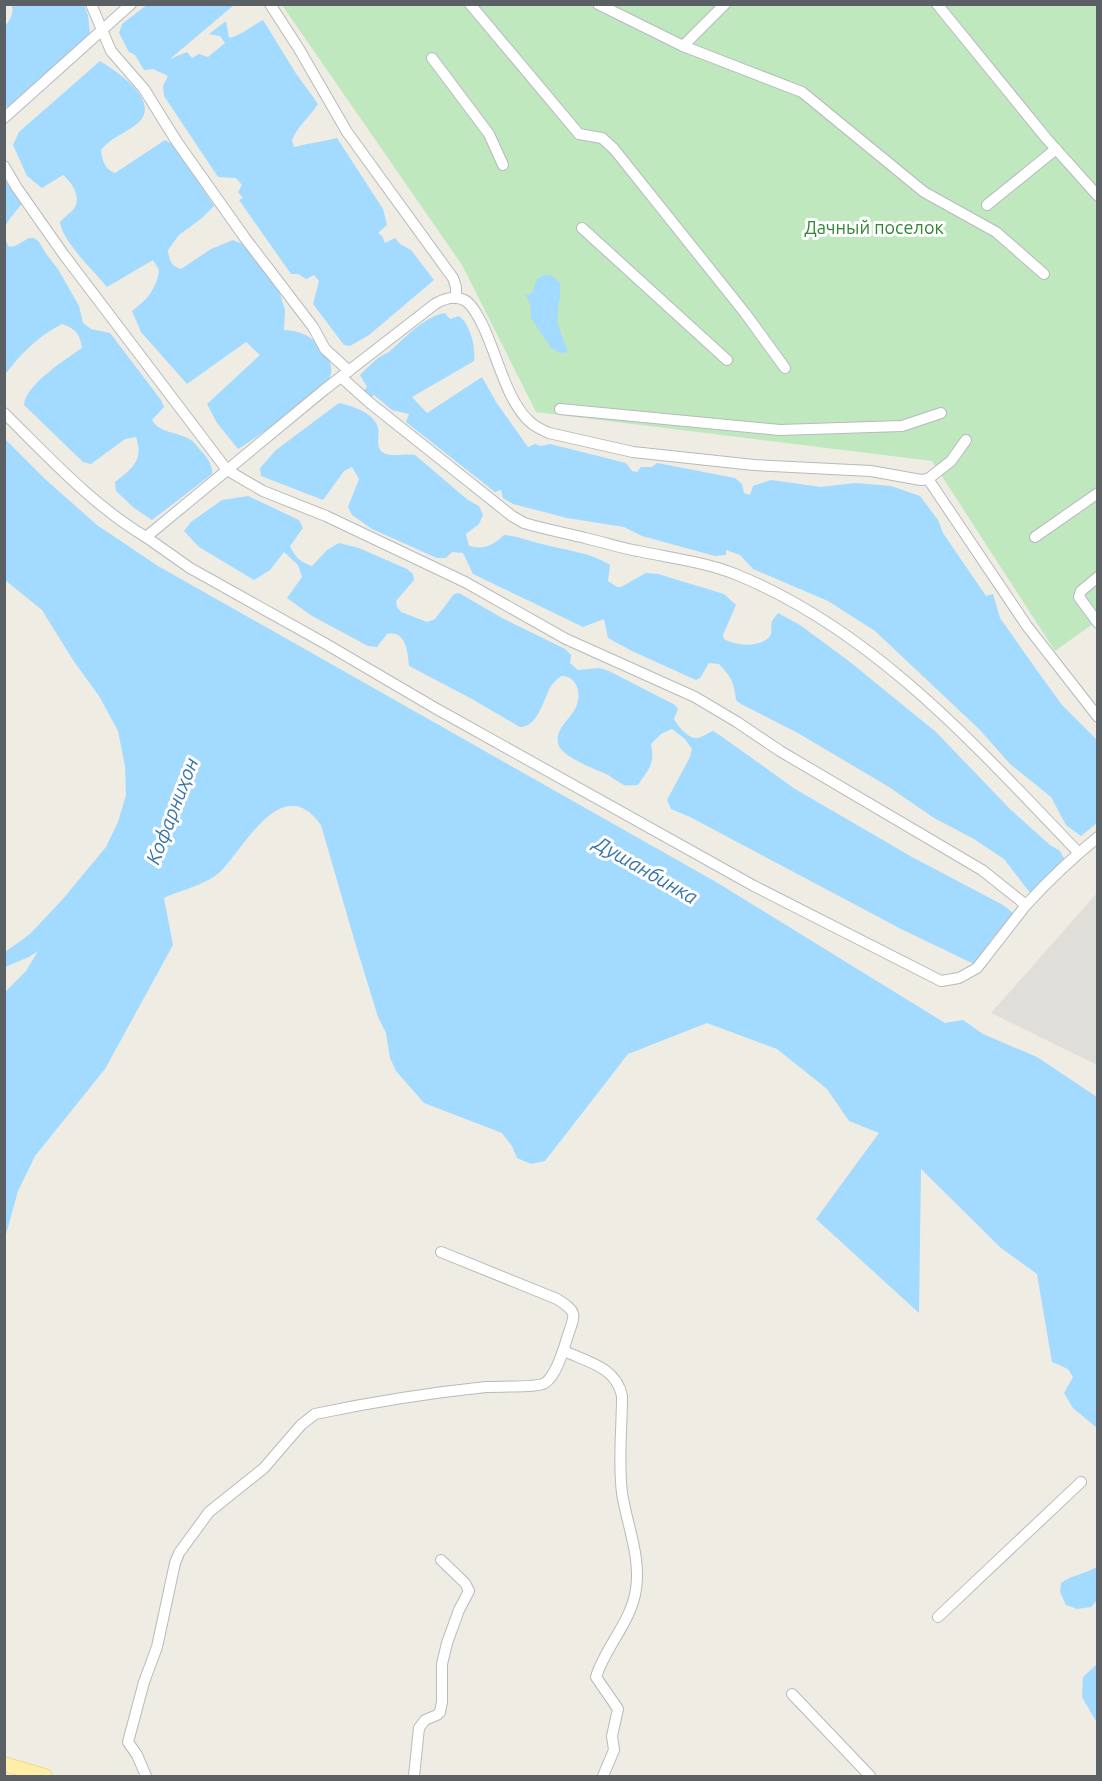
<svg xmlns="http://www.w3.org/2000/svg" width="1102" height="1781" font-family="Ubuntu,sans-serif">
	<rect width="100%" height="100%" fill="#efece3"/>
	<polygon fill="#dfded8" points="1097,893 1097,1065 991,1013"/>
	<polygon fill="#c0e8be" points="282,5 1097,5 1097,621 1055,651 932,461 536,412 462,265"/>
	<g fill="#a3daff">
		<path d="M148,4l86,1 -64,54 17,-7 5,6 7,-4 9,3 17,-14 -5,-7 -11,-2 17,-13 3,17c13,-3 22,-12 34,-18l32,52 23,32c-8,13 -20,21 -26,36l2,7c14,-4 29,-5 43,-9l46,71 4,16 -9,8 4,3 3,7 10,-5 5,6 11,6 23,30 -65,55 -19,11 -6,-1 -31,-41 6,-23 -5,-6 -8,4 -8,-5h-7l-52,-74 4,-2 -5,-6 4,-7 -6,-7 -18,-1 -54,-81 -1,-10 5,-10 -15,-7 -9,1 -9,-15 -6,-3 -10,-19 3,-9z"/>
		<path d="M12,5h72l4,10 2,20 -81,73 -4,-3 -1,-78c6,-6 10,-14 8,-22z"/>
		<path d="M100,61c16,10 61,39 39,61 -12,11 -28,15 -38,28 1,10 4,20 14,23l50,-33 10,6 39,60 -12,12 -23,17 -11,15c1,10 3,16 13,19l30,-20 22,-9 12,5 34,46 6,19 -1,20c17,1 25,5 37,17 7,7 13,20 9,30 -5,14 -76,62 -92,72l-21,-26 -10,-19 53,-49 -14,-13 -59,42 -46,-52 -9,-21c15,-11 25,-23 27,-41l-6,-10 -46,27c-13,-16 -45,-46 -47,-65 4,-5 12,-10 15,-15 6,-12 -4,-25 -12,-32l-21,13 -15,-12 -14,-31 6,-13z"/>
		<path d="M5,180l17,23c-5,8 -15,17 -17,25z"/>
		<path d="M29,238h5l5,4 8,13 11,14 21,37 4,17 8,6 19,4 51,67 3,7 -12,13c7,13 26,12 37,19 6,3 9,9 14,14 5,6 10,13 9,21l-60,46 -18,-12 -18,-17 -1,-9c17,-13 29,-22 21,-45l-11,2 -34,25 -8,-2 -59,-57c1,-20 42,-46 58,-57 -2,-14 -6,-19 -20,-24 -22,11 -40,28 -55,48h-2v-133l4,8 6,-1z"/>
		<path d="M544,275h7l9,8c2,13 -4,26 -2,40 2,10 7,20 10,29l-8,1 -9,-5 -20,-30 -1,-15 -5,-8 6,-1 7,-16z"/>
		<path d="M445,313l5,6 9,-3c11,8 17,31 15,45l-62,36 15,16 55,-36 14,25 32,45 7,-3 6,2 9,-2 76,19 6,8 5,1 4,-5h11l5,-4 78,15 7,6 2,9 6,2 3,-9 18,-6 50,7 34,-4 36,3 29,10 18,24 5,13 43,63 7,-2 7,24 41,58 21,29 35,35v83l-16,13 -15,-11 -15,-28 -41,-33 -30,-34 -105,-99 -47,-30 -75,-32 -13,-14 -14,-5v5l-11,1 -73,-20 -18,-9 -57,-9 -54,-14 -10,-6 -2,-8 -6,2 -89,-70 3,-8 -17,-4 -18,-15 -7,5 -5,-7 5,-6 -7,-12c6,-6 12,-12 18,-17 4,-3 8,-4 12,-7 15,-13 35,-35 55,-38z"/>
		<path d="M339,403c13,3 36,10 39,25 2,7 -3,18 4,24 8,6 23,1 33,3l53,45 11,6 4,9 -4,9 -13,10 3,12c16,4 24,-1 35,-11 14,1 25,6 38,9 25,7 45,7 68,21l-2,16 9,6h4l25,-14 12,1 66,20 12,11 -13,30 1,4c11,7 37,9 46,-3 3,-5 0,-10 2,-15 0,0 5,-7 6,-8l22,12 50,37 86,70 74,77 40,36 10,6 6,11 -32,36 -30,-39 -30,-20 -40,-21 -45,-31 -93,-55 -55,-28 -5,-4c-2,-18 -4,-22 -17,-36l-10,-1 -9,15 -4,2 -64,-29 -24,-13 -4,-19 -21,8 -110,-53 -10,-21 -11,-1 -6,6h-9l-65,-29 -20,-14 -4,-8 11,-28 -7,-12 -8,4 -21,29 -62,-24 -1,-8 16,-18z"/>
		<path d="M5,439l40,40 52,46 61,41 558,316 229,141 18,-3 20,14 54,23 60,40v331l-24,-20 -9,-15 9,-16 -5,-8 -16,-7 -15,-88 -36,-26 -80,-79 -2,144 -103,-94 63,-86 -30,-12 -22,-32 -50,-40 -70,-26 -79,31 -83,107 -14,3 -14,-6 -5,-12 -10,-13 -78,-30 -28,-32 -6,-13 -4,-25 -8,-16 -24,-78 -33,-114c-38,-54 -75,20 -99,45 -15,15 -39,19 -58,28l9,47 -68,124 -70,87 -17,35 -13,47v-246l21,-21 12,-20 -9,6 -24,10v-15l25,-18 32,-34 44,-53 12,-25 8,-27 -1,-29 -7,-35 -19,-35 -26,-36 -31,-50 -37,-30z"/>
		<path d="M248,496l51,24 4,8 -13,18c5,11 10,16 22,20l15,-16 12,-7 20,5 48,21 6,5 1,6 -18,21 1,6 4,5 26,10 8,-3 19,-25 5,-1 43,25 63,31 6,6 -1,8 8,7 21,-2 10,3 66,34 3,4 -4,10c3,6 15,21 24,19 4,-1 10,-5 15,-7l8,5 74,53 117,68 91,48 9,7 3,7 -22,18 -17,28 -73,-35 -213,-113 -19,-8 -4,-9 23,-43 2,-8 -7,-10 -13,-10 -11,5 -10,10c4,21 -2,24 -13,41 -5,0 -10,1 -14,0 -6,-3 -11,-7 -16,-10 -12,-6 -48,-18 -50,-32 -3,-15 13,-24 18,-36 6,-13 1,-32 -15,-31 -4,3 -7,6 -10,10 -8,14 -13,41 -31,41l-48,-28 -63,-33c-1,-14 -3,-36 -22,-32l-10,13 -9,-1 -56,-30 -25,-18 15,-21 -4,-12 -14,-13 -14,18 -16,10 -55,-33 -15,-16 7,-9 31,-22z"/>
		<path d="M1097,1567v33l-6,7 -14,2 -11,-4 -6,-13 1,-9c11,-8 24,-9 36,-16z"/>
		<polygon points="1097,1664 1097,1723 1082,1697 1083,1677"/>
	</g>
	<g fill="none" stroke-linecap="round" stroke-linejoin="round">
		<g stroke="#b6babe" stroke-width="12">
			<g id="minor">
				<polyline points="91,4 111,51 144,89 177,142 245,238 313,327 325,349 349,371"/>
				<polyline points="270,4 299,49 347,132 453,278 456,287 456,298"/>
				<polyline points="470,4 579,134 602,138 614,149 745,313 785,368"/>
				<polyline points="598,4 683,46 802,92 924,192 996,232 1044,274"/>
				<polyline points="937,4 1046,138 1098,196"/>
				<polyline points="683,46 725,4"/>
				<polyline points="432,58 489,134 503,165"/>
				<polyline points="4,118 131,4"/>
				<path d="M4,166l13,22 47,67 163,215 36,21 63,25 139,66 101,57 129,58 42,25 43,29 202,119 44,35c22,-24 46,-47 72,-68"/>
				<polyline points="987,205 1056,149"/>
				<polyline points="582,228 727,360"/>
				<path d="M341,377l29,26 142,113 12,7c20,6 41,10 61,15 18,4 35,10 53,13 33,7 66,11 97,23 139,56 242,173 343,278"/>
				<polyline points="560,409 780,430 902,426 941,413"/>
				<path d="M4,413c44,43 88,92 142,124l178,-147 111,-86c10,-6 21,-9 31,-3 7,5 10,12 14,19 16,29 25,79 49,101 6,6 13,9 20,12l84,19 121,13 117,6 50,9 7,-1"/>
				<polyline points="966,440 951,461 928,479 1027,626 1098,717"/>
				<polyline points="146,537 190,568 326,644 435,708 754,886 941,981 959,978 977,968 1026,905"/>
				<polyline points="1035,537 1098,493"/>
				<polyline points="1098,577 1081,591 1079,597 1098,623"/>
				<path d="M564,1351c24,11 52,16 58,45 0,32 -4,65 0,97 5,32 19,64 14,96 -4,32 -31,58 -40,88l22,32 -6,27 2,14 -11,26"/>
				<polyline points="938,1617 1081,1482"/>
				<polyline points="792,1694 870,1776"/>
				<path d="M146,1776l-9,-21 -9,-13 16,-60 13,-35 18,-84 4,-10 30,-41 55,-44 37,-43 14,-11c57,-12 113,-21 171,-27 12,-1 51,1 59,-4 12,-8 19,-35 23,-48 8,-22 9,-23 -11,-36l-116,-47"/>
				<polyline points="414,1776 419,1728 425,1720 437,1715 440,1712 442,1702 442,1664 447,1643 459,1610 469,1591 465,1583 441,1560"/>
			</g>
		</g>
		<g stroke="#f8c553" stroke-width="15">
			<polyline id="major" points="4,1764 45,1776"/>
		</g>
		<use href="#minor" stroke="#fff" stroke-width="10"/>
		<use href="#major" stroke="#ffeea8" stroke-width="14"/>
	</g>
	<g text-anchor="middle" stroke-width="6" stroke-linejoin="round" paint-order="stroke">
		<g font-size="18" fill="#308732" stroke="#fff">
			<text x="874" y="234">Дачный поселок</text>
		</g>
		<g font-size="20" font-style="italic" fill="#3875ad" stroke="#fff">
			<text transform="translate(172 811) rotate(-69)" y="7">Кофарниҳон</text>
			<text transform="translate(646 870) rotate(30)" y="7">Душанбинка</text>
		</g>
	</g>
	<rect width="1102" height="1781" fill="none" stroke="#5b6065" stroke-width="12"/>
</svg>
